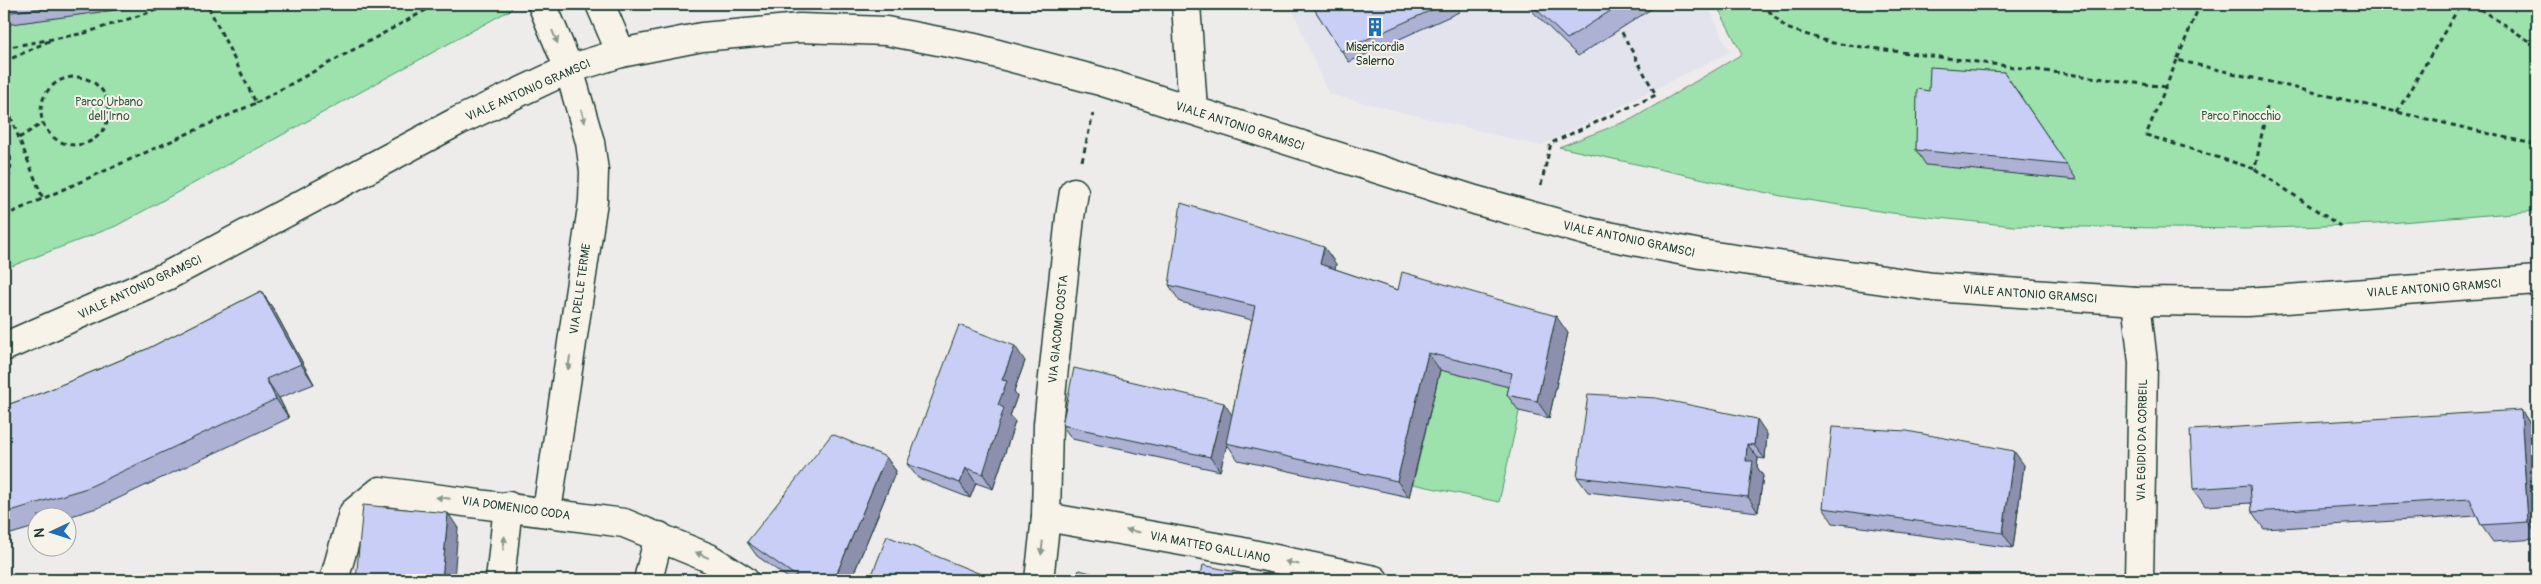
<svg xmlns="http://www.w3.org/2000/svg" width="2541" height="584" font-family="Pangolin,sans-serif">
	<rect width="100%" height="100%" fill="#eeeceb"/>
	<filter id="ink" filterUnits="userSpaceOnUse"><feTurbulence type="fractalNoise" baseFrequency=".02" numOctaves="2"/><feDisplacementMap in="SourceGraphic" scale="10" xChannelSelector="R" yChannelSelector="G"/><feConvolveMatrix kernelMatrix="1 2 1 2 8 2 1 2 1" color-interpolation-filters="sRGB"/></filter>
	<g filter="url(#ink)">
		<polygon fill="#e3e3ee" points="1290,4 1707,4 1730,52 1540,146 1328,94"/>
		<g fill="#9de1ac" stroke="#5e8f70">
			<polygon points="4,4 509,4 512,9 116,226 4,269"/>
			<polygon points="1716,4 2537,4 2537,211 2376,224 2245,229 2014,226 1892,213 1781,196 1559,147 1632,119 1742,54"/>
			<polygon points="1440,370 1524,390 1499,502 1413,484"/>
		</g>
		<g fill="none" stroke-linecap="round" stroke-linejoin="round">
			<g stroke="#1f3d34" stroke-width="31">
				<g id="minor">
					<polyline points="1186,4 1193,110"/>
					<polyline points="2136,301 2143,363 2139,580"/>
					<polyline points="547,511 593,201 594,171 590,142 569,69"/>
					<polyline points="1046,517 1238,551 1374,580"/>
					<polyline points="334,580 353,513 380,491 624,523 709,558 744,580"/>
					<polyline points="500,580 508,506"/>
					<polyline points="648,580 659,536"/>
					<polyline points="1039,580 1046,517 1048,424 1070,217 1074,192"/>
				</g>
			</g>
			<g stroke="#1f3d34" stroke-width="31">
				<g id="tertiary">
					<polyline points="542,4 569,69"/>
					<polyline points="600,4 621,53"/>
				</g>
			</g>
			<g stroke="#1f3d34" stroke-width="31">
				<polyline id="secondary" points="4,347 167,276 458,121 569,69 621,53 702,37 800,28 886,31 975,48 1100,81 1475,200 1593,233 1700,254 1933,287 2136,301 2247,302 2537,280"/>
			</g>
			<g stroke="#1f3d34" stroke-width="3" stroke-dasharray="5 4" stroke-linecap="butt">
				<polyline points="1762,4 1786,28 1833,43 2166,87"/>
				<polyline points="2200,4 2177,60 2537,145"/>
				<polyline points="2472,4 2537,46"/>
				<polyline points="4,48 85,33 175,4"/>
				<polyline points="2177,60 2146,135 2255,169"/>
				<polyline points="4,62 51,40"/>
				<circle cx="75" cy="111" r="34"/>
				<polyline points="4,100 43,199"/>
				<polyline points="256,103 437,4"/>
				<polyline points="2267,107 2255,169 2340,226"/>
				<polyline points="2397,112 2461,4"/>
				<polyline points="19,138 43,123"/>
				<path d="M4,139c8,14 10,33 0,47"/>
				<polyline points="1082,161 1093,114"/>
				<polyline points="1541,185 1551,143 1656,95 1620,29"/>
				<polyline points="4,216 256,103 207,4"/>
			</g>
			<use href="#minor" stroke="#f7f3e8" stroke-width="28"/>
			<use href="#tertiary" stroke="#f7f3e8" stroke-width="28"/>
			<use href="#secondary" stroke="#f7f3e8" stroke-width="28"/>
		</g>
		<g fill="#adb1d4" stroke="#1f3d34">
			<polygon points="4,4 146,4 138,7 4,25"/>
			<polygon points="1311,4 1456,4 1459,12 1349,62"/>
			<polygon points="1525,4 1659,4 1578,56"/>
			<polygon points="2004,72 2077,180 1926,165 1916,150 1929,91"/>
			<polygon points="1336,264 1335,269 1398,290 1568,333 1549,418 1519,411 1507,395 1509,387 1440,370 1409,497 1238,460 1227,444 1220,471 1072,439 1062,425 1232,415 1252,320 1180,302 1169,285"/>
			<polygon points="261,291 274,310 314,384 279,398 289,418 100,507 68,517 38,516 38,526 4,536 4,406 44,392 147,349"/>
			<polygon points="1025,361 1014,391 1017,396 1010,416 1015,422 993,489 976,483 970,498 918,478 907,464"/>
			<polygon points="2521,410 2532,427 2537,503 2537,539 2493,542 2481,525 2477,516 2264,529 2252,512 2251,503 2205,506 2193,489"/>
			<polygon points="1767,434 1765,459 1758,458 1757,467 1763,476 1758,512 1588,492 1577,477"/>
			<polygon points="886,457 896,471 851,580 791,580 757,556 747,542"/>
			<polygon points="2024,465 2013,548 1833,523 1823,508"/>
		</g>
		<g fill="#8d90ac" stroke="#1f3d34">
			<polygon points="1454,4 1456,4 1459,12"/>
			<polygon points="1324,247 1336,264 1332,281 1320,264"/>
			<polygon points="261,291 274,310 314,384 301,364"/>
			<polygon points="1556,316 1568,333 1549,418 1537,401"/>
			<polygon points="1015,346 1025,361 1014,391 1017,396 1010,416 1015,422 993,489 983,474 998,405 1002,380"/>
			<polygon points="1428,353 1440,370 1409,497 1397,481"/>
			<polygon points="266,379 279,398 289,418 276,399"/>
			<polygon points="1224,403 1234,418 1220,471 1210,457"/>
			<polygon points="2521,410 2532,427 2537,503 2537,535 2528,522"/>
			<polygon points="1757,419 1767,434 1765,459 1754,445"/>
			<polygon points="1747,444 1758,458 1757,467 1763,476 1758,512 1748,497 1746,461"/>
			<polygon points="2014,451 2024,465 2013,548 2003,533"/>
			<polygon points="886,457 896,471 851,580 834,580"/>
			<polygon points="966,468 976,483 970,498 960,483"/>
			<polygon points="448,513 458,528 454,580 442,580"/>
			<polygon points="983,575 987,580 981,580"/>
		</g>
		<g fill="#c9cef6" stroke="#1f3d34">
			<polygon points="4,4 74,4 4,13"/>
			<polygon points="1311,4 1445,4 1341,51"/>
			<polygon points="1531,4 1621,4 1567,39"/>
			<polygon points="1930,67 2004,72 2067,165 1916,150 1917,89 1929,91"/>
			<polygon points="1181,203 1324,247 1320,264 1398,290 1402,272 1556,316 1537,401 1507,395 1512,373 1428,353 1397,481 1226,443 1255,306 1169,285"/>
			<polygon points="261,291 301,364 266,379 276,399 87,488 4,513 4,406 44,392 147,349"/>
			<polygon points="959,325 1015,346 1002,380 1007,381 998,405 1004,408 983,474 966,468 960,483 907,464"/>
			<polygon points="1074,368 1224,403 1210,457 1062,425"/>
			<polygon points="1588,394 1656,398 1757,419 1754,445 1747,444 1746,461 1753,461 1748,497 1577,477"/>
			<polygon points="2521,410 2528,522 2481,525 2470,499 2252,512 2250,485 2193,489 2190,430"/>
			<polygon points="1832,427 1907,431 2014,451 2003,533 1823,508"/>
			<polygon points="832,434 886,457 834,580 802,580 747,542"/>
			<polygon points="363,505 448,513 442,580 356,580"/>
			<polygon points="887,536 983,575 981,580 870,580"/>
			<polygon points="1203,565 1273,580 1200,580"/>
			<polygon points="1079,570 1110,578 1111,580 1076,580"/>
		</g>
		<defs><path id="oneway-solid" d="M-6-.8H1V-3.2L6.5 0L1 3.2V.8H-6Z" transform="scale(1.25)"/></defs>
		<g fill="#8b988e">
			<use href="#oneway-solid" transform="translate(555 37) rotate(67)"/>
			<use href="#oneway-solid" transform="translate(583 116) rotate(74)"/>
			<use href="#oneway-solid" transform="translate(569 363) rotate(98)"/>
			<use href="#oneway-solid" transform="translate(443 498) rotate(-174)"/>
			<use href="#oneway-solid" transform="translate(1133 531) rotate(-169)"/>
			<use href="#oneway-solid" transform="translate(504 543) rotate(-84)"/>
			<use href="#oneway-solid" transform="translate(1042 548) rotate(96)"/>
			<use href="#oneway-solid" transform="translate(702 555) rotate(-156)"/>
			<use href="#oneway-solid" transform="translate(1292 563) rotate(-168)"/>
		</g>
	</g>
	<defs>
		<g id="building-bare" transform="scale(1.5)"><path d="M-4-6H4V6H1V3H-1V6H-4ZM-2.5-4.3h1.7v1.8h-1.7ZM.8-4.3h1.7v1.8H.8ZM-2.5-1h1.7V.8h-1.7ZM.8-1h1.7V.8H.8Z" fill="#1f6fb2" stroke="#f7f3e8" stroke-width="2.5" paint-order="stroke"/></g>
	</defs>
	<g fill-rule="evenodd">
		<use href="#building-bare" x="1375" y="27"/>
	</g>
	<g text-anchor="middle" stroke-width="4" stroke-linejoin="round" paint-order="stroke">
		<g font-size="12" fill="#1f3d34" stroke="#f7f3e8">
			<text x="1375" y="51">Misericordia<tspan x="1375" dy="14">Salerno</tspan></text>
		</g>
		<g font-size="12" fill="#1f3d34" stroke="#f7f3e8">
			<text transform="translate(528 90) rotate(-24)" y="4">VIALE ANTONIO GRAMSCI</text>
			<text transform="translate(1240 126) rotate(18)" y="4">VIALE ANTONIO GRAMSCI</text>
			<text transform="translate(1629 239) rotate(12)" y="4">VIALE ANTONIO GRAMSCI</text>
			<text transform="translate(140 287) rotate(-25)" y="4">VIALE ANTONIO GRAMSCI</text>
			<text transform="translate(2434 288) rotate(-4)" y="4">VIALE ANTONIO GRAMSCI</text>
			<text transform="translate(580 289) rotate(-82)" y="4">VIA DELLE TERME</text>
			<text transform="translate(2030 294) rotate(4)" y="4">VIALE ANTONIO GRAMSCI</text>
			<text transform="translate(1058 329) rotate(-84)" y="4">VIA GIACOMO COSTA</text>
			<text transform="translate(2142 440) rotate(-89)" y="4">VIA EGIDIO DA CORBEIL</text>
			<text transform="translate(516 508) rotate(8)" y="4">VIA DOMENICO CODA</text>
			<text transform="translate(1210 547) rotate(11)" y="4">VIA MATTEO GALLIANO</text>
		</g>
		<g font-size="12" fill="#385e4c" stroke="#f7f3e8">
			<text x="109" y="106">Parco Urbano<tspan x="109" dy="14">dell'Irno</tspan></text>
			<text x="2241" y="120">Parco Pinocchio</text>
		</g>
	</g>
	<rect width="2541" height="584" fill="none" stroke="#f7f3e8" stroke-width="20"/>
	<rect x="10" y="10" width="2521" height="564" fill="none" stroke="#1f3d34" stroke-width="2" filter="url(#ink)"/>
	<g transform="translate(52 532) rotate(266)"><circle r="24" fill="#f7f3e8" stroke="#a1aaa0"/>
	<path d="M0-4L9 19L0 12L-9 19Z" fill="#1f6fb2"/>
	<text y="-8" font-size="14" font-weight="bold" text-anchor="middle" fill="#1f3d34">N</text>
	</g>
</svg>
